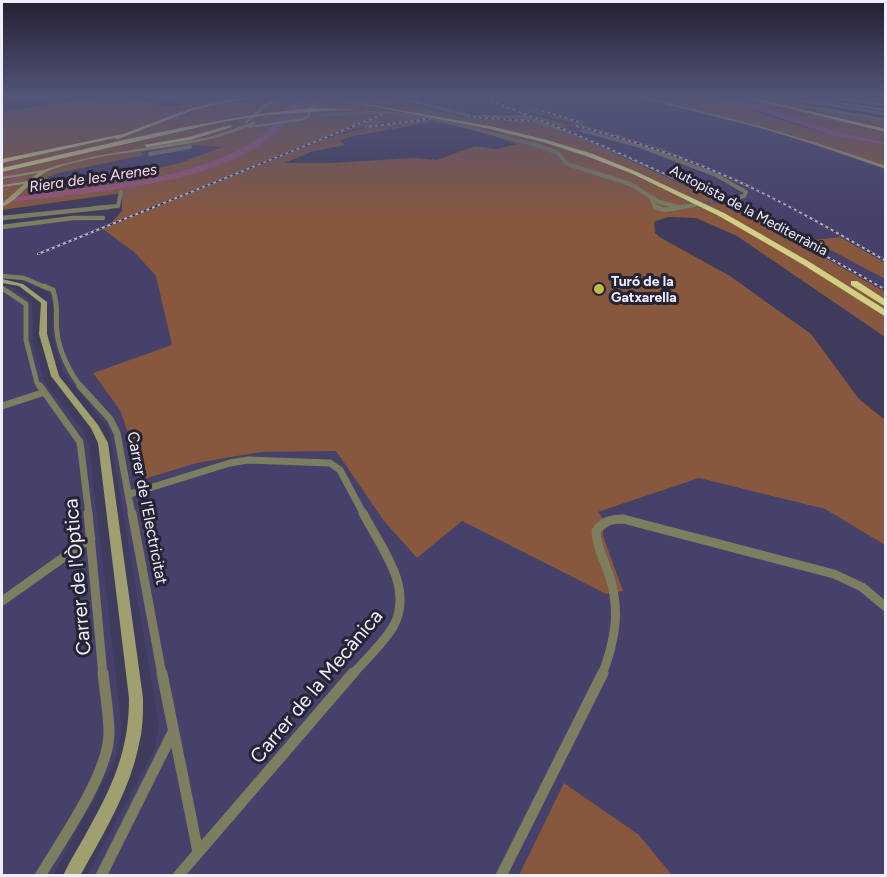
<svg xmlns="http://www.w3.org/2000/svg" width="887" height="877" font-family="Figtree,sans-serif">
	<rect width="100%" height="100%" fill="#3f3b5d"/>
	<g fill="#46416b">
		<polygon points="420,96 633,96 760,127 885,169 885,263 840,237 813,240 885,279 885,292 749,215 571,132 552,125 470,118 407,104"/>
		<polygon points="384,113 387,113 346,130 402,120 432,119 366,128 327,138 104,229 134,252 156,276 172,346 93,373 120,410 143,479 197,463 261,452 336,451 384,521 417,558 462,521 606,594 623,591 602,536 603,531 609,526 598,512 699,478 825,509 885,545 885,875 672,875 639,835 564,783 519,875 88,875 155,748 159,727 109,429 63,372 52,333 53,304 48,292 20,280 2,278 2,228 74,220 111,223"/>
		<polygon points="190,145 223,147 179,163 132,174 33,188 42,185 48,177 59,173 142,155 140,152"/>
		<polygon points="2,285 14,288 32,303 33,342 45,383 84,432 89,445 120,711 121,734 115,760 53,875 2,875"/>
	</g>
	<g fill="#88583e" fill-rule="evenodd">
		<path d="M178,96h123c-14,14 -29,32 -46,44 -75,47 -170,43 -253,60v-88c39,-5 75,-15 115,-15 23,0 48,13 69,8l-18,-5zM189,145l33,2 -43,16 -47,11 -98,14 10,-4 4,-7 11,-4 85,-18 -3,-3z"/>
		<path d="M315,96h43l26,3 36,-3 -12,8 62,14 31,1 25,-5 20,7 -16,-7 51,14 -17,-3 7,2h-6l6,3 -18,-5 196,90 136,77v45l-148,-101 -41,-18 -28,-1 -14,5 1,11 6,5 69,38 81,58 48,65 26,21v125l-60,-36 -126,-31 -101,34 11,14 -6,5v5l20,55 -17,3 -144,-73 -45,37 -33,-37 -48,-70 -75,1 -64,11 -53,16 -24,-69 -27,-37 79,-28 -16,-69 -22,-24 -31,-23 224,-91 39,-10 63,-9 -47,4 -41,9 44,-19h-1l-273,110 11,-12v-18l-120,17v-6c78,-12 187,-16 254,-57 23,-14 39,-34 59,-51zM431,122l45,8 41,14 -20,5 -22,-3 -38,14 -22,-2 -84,5h-46l26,-11 34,-7 -5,-4 9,-4z"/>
		<polygon points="488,96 661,148 762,190 652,146 525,110 528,108"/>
		<polygon points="633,96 690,96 724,102 834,136 885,145 885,169 760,127"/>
		<polygon points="717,96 772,98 885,121 885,142 829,129 752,103"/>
		<polygon points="840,237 885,263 885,279 812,240"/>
		<polygon points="564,783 639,835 672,875 519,875"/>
	</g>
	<g fill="#995779">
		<path d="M301,96h14c-19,16 -34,35 -55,49 -67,44 -179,47 -258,59v-4c83,-17 178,-13 253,-60 17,-12 32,-30 46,-44z"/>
		<polygon points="690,96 717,96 752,103 829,129 885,142 885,145 834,136 759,111"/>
	</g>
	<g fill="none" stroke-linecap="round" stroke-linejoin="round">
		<g stroke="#995779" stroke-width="1.5">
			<polyline points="4,176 26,169"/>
			<polyline points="9,181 20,177"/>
			<polyline points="10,183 23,180"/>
			<polyline points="2,191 10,187"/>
		</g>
		<polyline stroke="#595675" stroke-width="3" stroke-dasharray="3 1.5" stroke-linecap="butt" points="565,130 583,131"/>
		<polyline stroke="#595675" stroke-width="4" stroke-dasharray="4 1.5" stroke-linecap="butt" points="696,205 732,199"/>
		<g stroke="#7d7e60" stroke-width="3">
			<polyline points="413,96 408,100 470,116 527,117 550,127 565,130"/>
			<polyline points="771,96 821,104"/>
			<polyline points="820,96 886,105"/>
			<polyline points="863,97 879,99 884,96"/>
			<polyline points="825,104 886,114"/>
			<polyline points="817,108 886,120"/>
			<polyline points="321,115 384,112 436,119 539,146"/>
			<polyline points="583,131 639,146"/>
		</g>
		<g stroke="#7d7e60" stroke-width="4">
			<polyline points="533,144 558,153 567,164 630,184 659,202 679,207"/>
			<polyline points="634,144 716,175 746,192 744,196 732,199"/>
			<polyline points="150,154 190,147"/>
			<polyline points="652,199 655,207 660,208"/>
			<polyline points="94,208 118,206 121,192"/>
			<polyline points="674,208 695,205"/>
		</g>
		<g stroke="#7d7e60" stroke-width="4.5">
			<polyline points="655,207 665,210 683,207"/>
			<polyline points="2,218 109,207"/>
			<polyline points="2,227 73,218 103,218"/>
			<polyline points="2,276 24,278 47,288"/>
		</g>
		<g stroke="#7d7e60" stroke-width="5">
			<path d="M44,286l9,4c6,17 2,26 4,42 2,19 13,42 25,56"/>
			<polyline points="2,288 26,304 26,340 37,383 41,388"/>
		</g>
		<g stroke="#7d7e60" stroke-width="7">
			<polyline points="40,386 80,442 89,515"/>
			<polyline points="80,386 110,419 117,433 132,515"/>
			<polyline points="2,406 42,393"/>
			<polyline points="130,494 230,463 248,460 330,463 340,470 364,515"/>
		</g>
		<g stroke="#7d7e60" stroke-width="9">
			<polyline points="88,513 103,675"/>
			<polyline points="132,513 162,675"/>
			<polyline points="2,601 91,538"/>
			<path d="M352,675c14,-16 32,-32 42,-50 20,-38 -14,-79 -31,-112"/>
			<path d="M602,675c13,-34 19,-65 7,-100 -4,-14 -13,-28 -13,-44 7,-10 16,-12 27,-12l211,55 28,13 24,20"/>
		</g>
		<g stroke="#7d7e60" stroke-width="11">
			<polyline points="162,673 198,852"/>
			<path d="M40,876c21,-35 68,-101 69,-142 0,-20 -4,-41 -6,-61"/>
			<polyline points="101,876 173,732"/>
			<polyline points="178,876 353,673"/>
			<polyline points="501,876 603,673"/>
		</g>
		<g fill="#9f9f6f" fill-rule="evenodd">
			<polygon points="281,96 285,96 266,107 247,123 245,123 245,121 264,105"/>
			<path d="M321,96h3l-11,11 -3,10 -5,3 -56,8 -2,-1c-62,26 -131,20 -194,42 -22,8 -32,30 -51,38v-3l22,-20 -22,3v-2l26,-4 10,-8 -36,6v-2l41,-7 16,-5 37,-9 114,-19 44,-15 1,2 -4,2 52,-8 4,-3 2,-8z"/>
			<path d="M634,96h4c84,19 167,41 248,70v3l-63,-22 -63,-19z"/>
			<polygon points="794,96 886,109 886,111 795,97"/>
			<path d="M2,279l21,5 24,18v32l12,42 39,49 10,18 35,255c0,16 0,31 -4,46 -9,47 -36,90 -59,132h-17c7,-16 17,-31 25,-46 25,-45 41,-80 41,-132l-31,-255 -7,-15 -40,-52 -12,-42 2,-31 -22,-17 -17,-3z"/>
		</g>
		<g fill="#d0d185" fill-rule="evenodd">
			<polygon points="267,96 278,96 233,101 193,110 118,139 114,138 2,163 2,159 123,134 192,108 233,99"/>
			<polygon points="320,96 490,126 547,140 593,154 637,172 724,213 808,261 886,310 886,317 802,264 719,216 633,174 589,157 543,142 490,129"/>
			<polygon points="738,96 744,96 886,129 886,132"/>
			<path d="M311,108l47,1 -92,6 -44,7 -220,50v-4c102,-23 204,-50 309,-60z"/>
			<polygon points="230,125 232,127 190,140 147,147 144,145 189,137"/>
			<polygon points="851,281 857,281 886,300 886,307 851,285"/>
		</g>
		<g stroke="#b4b2c7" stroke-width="2">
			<g id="rail">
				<path d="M476,96c144,51 278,118 410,194"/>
				<polyline points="839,96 886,101"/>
				<polyline points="408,104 421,96"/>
				<polyline points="533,108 582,123"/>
				<polyline points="470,117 532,121"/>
				<path d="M573,125c55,14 108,31 160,54 53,24 103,53 153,82"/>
				<polyline points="366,127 429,119"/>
				<polyline points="38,254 386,113"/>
			</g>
		</g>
		<use href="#rail" stroke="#262434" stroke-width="1.5" stroke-dasharray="3" stroke-linecap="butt"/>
	</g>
	<linearGradient id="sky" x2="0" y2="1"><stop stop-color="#232033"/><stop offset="0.44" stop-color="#525578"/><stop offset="1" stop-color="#525578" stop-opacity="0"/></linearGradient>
	<rect width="887" height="218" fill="url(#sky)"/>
	<circle fill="#c0be41" stroke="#262434" stroke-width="2" cx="599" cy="289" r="6"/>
	<g text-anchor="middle" stroke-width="6" stroke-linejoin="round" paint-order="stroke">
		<g font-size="14" fill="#efeefc" stroke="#262434">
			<text transform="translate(749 210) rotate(28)" y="5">Autopista de la Mediterrània</text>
		</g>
		<g font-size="14" font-weight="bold" fill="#efeefc" stroke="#262434" text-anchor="start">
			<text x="611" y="286">Turó de la<tspan x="611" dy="16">Gatxarella</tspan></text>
		</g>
		<g font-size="15" font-style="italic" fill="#fed6e9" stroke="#262434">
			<text transform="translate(93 178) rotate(-8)" y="5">Riera de les Arenes</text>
		</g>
		<g font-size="16" fill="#efeefc" stroke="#262434">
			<text transform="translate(148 508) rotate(79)" y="6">Carrer de l'Electricitat</text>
		</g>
		<g font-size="20" fill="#efeefc" stroke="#262434">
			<text transform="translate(77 577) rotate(-95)" y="7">Carrer de l'Òptica</text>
			<text transform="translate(316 686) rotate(-50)" y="7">Carrer de la Mecànica</text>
		</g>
	</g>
	<rect width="887" height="877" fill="none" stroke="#efeefc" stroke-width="6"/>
</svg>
